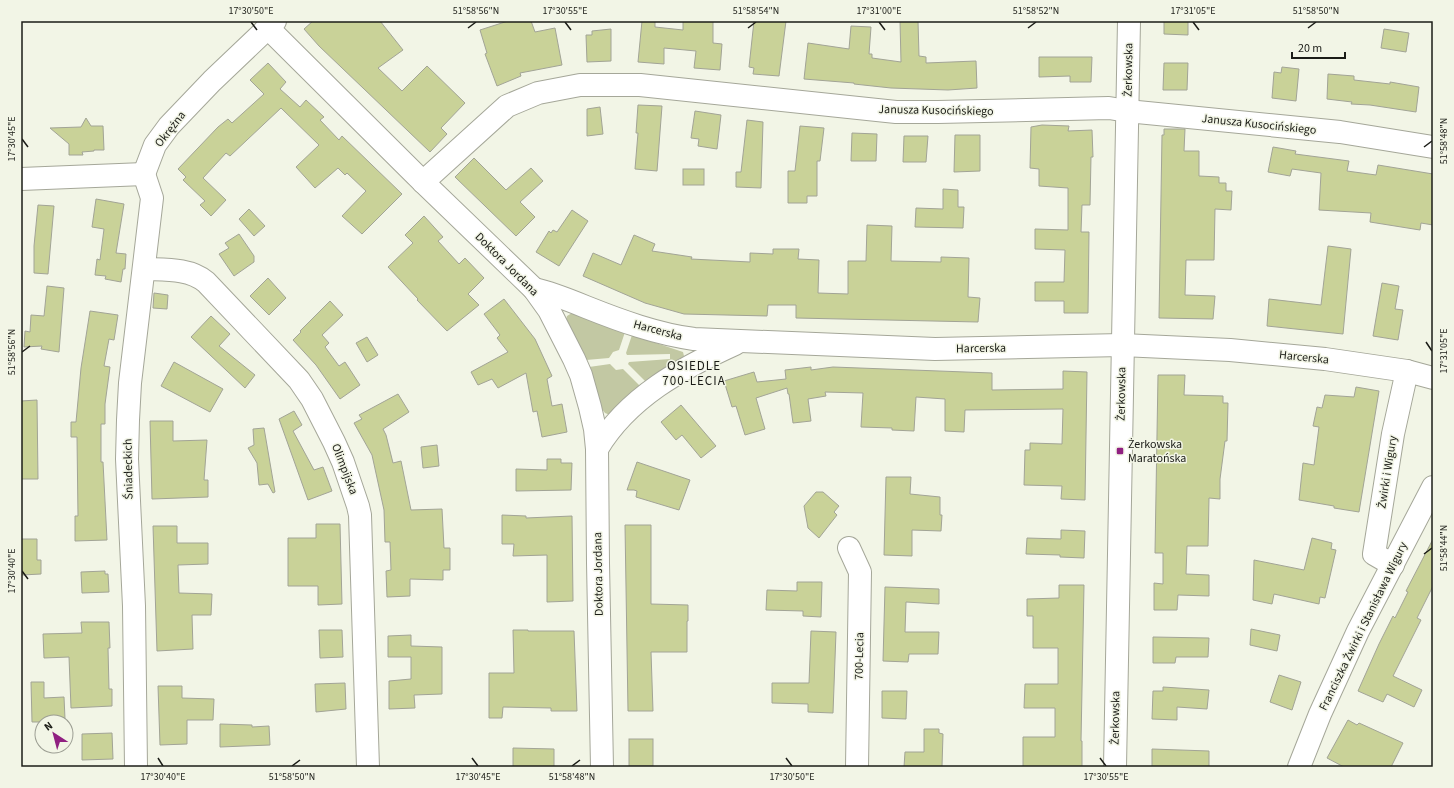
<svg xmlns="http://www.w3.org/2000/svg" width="1454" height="788" font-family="'Source Sans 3',sans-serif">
	<rect width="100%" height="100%" fill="#f2f5e6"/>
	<g fill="#c2c8a3">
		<polygon points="572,313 625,332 619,350 613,352 609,358 586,360 566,320 567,316"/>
		<polygon points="632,335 683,352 684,356 647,383 628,364 629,362 670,359 670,354 627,355 626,353"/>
		<polygon points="610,364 616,370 623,369 641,387 610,415 605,413 602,409 589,367"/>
	</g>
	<g fill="#c9d298" stroke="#a2a496">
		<polygon points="313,21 380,21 403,50 378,68 402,91 427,66 465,103 441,128 447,134 430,152 319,46 304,29"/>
		<polygon points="508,21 531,21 535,32 555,28 562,65 520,73 521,76 497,86 485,54 487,53 480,30"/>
		<polygon points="642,21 655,21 655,27 683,30 683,21 713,21 713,43 722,44 720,70 694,68 696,51 664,48 664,64 638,62"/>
		<polygon points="754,21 786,21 779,76 753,74 754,68 749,67"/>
		<polygon points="900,21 918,21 919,56 926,57 926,63 976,61 977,88 948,90 891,88 854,84 854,83 804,79 808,43 849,49 851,26 871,27 869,54 872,54 872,58 901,62"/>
		<polygon points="1164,21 1188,21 1188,35 1164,34"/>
		<polygon points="611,29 611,61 587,62 586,35 592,35 592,31"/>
		<polygon points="1384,29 1409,33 1406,52 1381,48"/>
		<polygon points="1039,57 1092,57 1091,82 1070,82 1070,76 1039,77"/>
		<polygon points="268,63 286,82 280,89 300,107 306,100 324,117 320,120 339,140 342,136 402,194 362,234 342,216 366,191 347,173 345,175 338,168 315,188 296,167 319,145 281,108 230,156 226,153 203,178 226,200 211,216 200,205 205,201 183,180 186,177 178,169 218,127 228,119 232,123 264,94 250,80"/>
		<polygon points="1164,63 1188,63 1187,90 1163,90"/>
		<polygon points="1282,67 1299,69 1296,101 1272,98 1274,72 1281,73"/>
		<polygon points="1328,74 1354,76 1354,80 1390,84 1390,82 1419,87 1416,112 1370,105 1351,104 1352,102 1327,99"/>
		<polygon points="638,105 662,106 657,171 635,169 638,133 636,133"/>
		<polygon points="600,107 603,134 587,136 587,109"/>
		<polygon points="695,111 721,115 717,149 698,146 699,139 691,138"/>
		<polygon points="86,118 91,126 103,126 104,150 94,150 94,151 82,152 83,155 69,155 69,144 50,128 81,127"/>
		<polygon points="747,120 763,122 761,188 736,187 736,172 741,172"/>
		<polygon points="1042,125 1069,126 1068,131 1092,130 1093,157 1091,157 1090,205 1082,205 1081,232 1089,232 1088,313 1064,313 1064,301 1035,301 1035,282 1064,282 1065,250 1035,249 1035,229 1068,230 1068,188 1039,186 1039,169 1030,168 1031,127"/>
		<polygon points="800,126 824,128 820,161 817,161 817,196 807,196 807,203 788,203 788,171 795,171"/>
		<polygon points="1164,129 1185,129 1184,151 1199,151 1199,176 1219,177 1219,183 1226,183 1226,191 1232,191 1231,210 1215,209 1214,260 1186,260 1185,295 1215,296 1213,319 1159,318 1162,135 1164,135"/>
		<polygon points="852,133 877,134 876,161 851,161"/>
		<polygon points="955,135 980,135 980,171 954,172"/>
		<polygon points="904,136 928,136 926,162 903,162"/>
		<polygon points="1273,147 1296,151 1295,154 1349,161 1347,171 1376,175 1378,165 1433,174 1433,225 1421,223 1420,230 1370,222 1371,213 1319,210 1321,173 1292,169 1290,176 1268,172"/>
		<polygon points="474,158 506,190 531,168 543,181 520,202 535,217 516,236 455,177"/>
		<rect x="683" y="169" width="21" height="16"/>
		<polygon points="943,189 958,190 958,207 964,207 963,228 915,227 916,208 943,209"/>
		<polygon points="96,199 124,204 116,253 126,254 125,269 123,269 121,282 105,279 106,276 95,275 97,259 100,260 104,229 92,227"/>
		<polygon points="38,205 54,206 48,274 34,273 34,246"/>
		<polygon points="249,209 265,226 254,236 239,219"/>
		<polygon points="572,210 588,221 559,266 536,252 549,231 551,233 553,230 557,232"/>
		<polygon points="424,216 443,237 438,241 459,264 465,258 484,278 468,294 479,305 447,331 417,300 418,299 388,267 413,243 405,235"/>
		<polygon points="867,225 892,226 891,261 941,262 941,257 969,258 968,297 980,298 978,322 796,318 796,305 768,305 767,316 684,314 645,303 583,276 593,253 621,265 634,235 655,244 652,251 692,257 691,259 750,262 750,253 773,254 773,249 799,249 798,259 819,260 818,293 848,294 848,261 866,261"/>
		<polygon points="239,234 254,256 254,262 234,276 219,254 229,248 225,243"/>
		<polygon points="1328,246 1351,249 1343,334 1267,326 1269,299 1321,305"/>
		<polygon points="268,278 286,298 269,315 250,296"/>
		<polygon points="1382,283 1399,286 1395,309 1403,310 1398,340 1373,336"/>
		<polygon points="47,286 64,288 59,352 41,349 42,346 24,347 25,331 30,332 31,315 44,316"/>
		<polygon points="154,293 168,295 167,309 153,308"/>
		<polygon points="504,299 535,339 552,376 547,379 552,406 562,404 567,432 542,437 537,411 533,412 526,373 498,388 492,379 478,385 471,372 508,352 497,338 500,335 484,314"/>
		<polygon points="330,301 343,315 322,335 329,343 325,347 339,366 345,362 360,385 340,399 316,365 293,340 301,332 300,331"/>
		<polygon points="90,311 118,315 114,340 109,339 104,366 110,367 105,404 105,424 101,424 101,462 103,462 107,540 75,541 75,516 78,516 77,437 71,437 71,422 76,422 81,368"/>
		<polygon points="211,316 230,334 219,346 255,375 245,388 191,337"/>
		<polygon points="367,337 378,355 367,362 356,343"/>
		<polygon points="174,362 223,389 210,412 161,386"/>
		<polygon points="811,367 811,370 833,367 992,373 992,390 1063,389 1063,371 1087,372 1085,500 1061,499 1062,486 1024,485 1025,450 1030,450 1030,443 1062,444 1063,409 965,410 964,432 945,431 945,399 916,397 914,431 892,430 892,428 861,427 863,393 825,392 826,396 808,399 811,421 793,423 789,394 788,394 787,388 756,398 765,429 745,435 736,406 732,407 724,381 754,372 757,382 786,379 785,370"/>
		<polygon points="1158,375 1185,375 1184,395 1223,396 1223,403 1228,403 1227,441 1225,441 1220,479 1220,499 1209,498 1208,546 1187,546 1186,574 1209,575 1209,596 1178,595 1177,610 1154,610 1154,583 1163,584 1163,553 1155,553"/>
		<polygon points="1356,387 1379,391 1359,512 1334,508 1334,506 1299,500 1303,463 1314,465 1319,427 1313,426 1317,407 1322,408 1325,395 1354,397"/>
		<polygon points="398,394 409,412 383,429 386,435 393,463 401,461 411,510 442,509 444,548 450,548 450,570 443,570 443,580 410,579 410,596 387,597 386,571 391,570 390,542 385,542 384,510 372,455 354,423 362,419 359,415"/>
		<polygon points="37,400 38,479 21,479 21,401"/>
		<polygon points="681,405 716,446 701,458 682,435 676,440 661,422"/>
		<polygon points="294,411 302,425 293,431 314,470 323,467 332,491 308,500 279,419"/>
		<polygon points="150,421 173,421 173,441 207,440 204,480 208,480 208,497 152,499"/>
		<polygon points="264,428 275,492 273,493 268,484 259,485 257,463 248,448 254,445 253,429"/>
		<polygon points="437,445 439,466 423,468 421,447"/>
		<polygon points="547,459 561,459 561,463 572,463 571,490 516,491 516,469 547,470"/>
		<polygon points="637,462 690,480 679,510 636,497 637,491 634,490 627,490"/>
		<polygon points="886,477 911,477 910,494 940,497 940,515 942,515 941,531 912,530 912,556 884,555"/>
		<polygon points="816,492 823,492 839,506 834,512 837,515 819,538 808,528 804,506"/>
		<polygon points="502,515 526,516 526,518 572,516 573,601 547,602 547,555 513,556 514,544 502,544"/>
		<polygon points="316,524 340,524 342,604 318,605 318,586 288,586 288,538 316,538"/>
		<polygon points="625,525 651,525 651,604 688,605 688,621 687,621 687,652 651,652 653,711 628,711"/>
		<polygon points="153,526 177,526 177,543 208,543 208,564 178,565 179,593 212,594 211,615 192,615 193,649 157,651"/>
		<polygon points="1061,530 1085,531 1084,558 1060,557 1060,555 1026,554 1027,538 1061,539"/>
		<polygon points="1312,538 1332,543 1331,549 1336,550 1325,598 1320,597 1319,604 1274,594 1272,604 1253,600 1254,560 1304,570"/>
		<polygon points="21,539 37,539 37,560 41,560 41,574 22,575"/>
		<polygon points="1433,539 1433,586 1417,618 1421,620 1393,676 1422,690 1414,707 1387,694 1383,702 1358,691 1379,644 1393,616 1395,618 1408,592 1406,591"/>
		<polygon points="105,571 105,574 108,574 109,592 82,593 81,572"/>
		<polygon points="797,582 822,582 821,617 803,616 803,611 766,610 767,590 797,591"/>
		<polygon points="1059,585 1084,585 1081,741 1082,741 1082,767 1023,767 1023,737 1055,737 1055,708 1024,708 1025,684 1058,684 1058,648 1033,648 1033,616 1027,616 1027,599 1059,598"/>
		<polygon points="885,587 939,589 939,604 906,602 905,632 939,632 938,654 909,654 908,662 883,661"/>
		<polygon points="81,622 109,622 110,648 108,648 109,689 112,689 112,706 71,708 69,657 44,658 43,634 82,633"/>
		<polygon points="1251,629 1280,635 1277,651 1250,645"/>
		<polygon points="319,630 342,630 343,657 320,658"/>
		<polygon points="513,630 528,630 528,631 574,631 577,711 551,711 551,708 503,707 502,718 489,718 489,673 514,673"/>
		<polygon points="811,631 836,632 833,713 808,712 808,704 772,703 772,683 809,683"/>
		<polygon points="411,635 411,646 442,647 442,694 414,695 415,708 389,709 389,681 411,679 411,657 388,657 388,636"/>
		<polygon points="1153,637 1209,638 1208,657 1176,657 1175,663 1153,663"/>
		<polygon points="1279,675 1301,682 1292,710 1270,702"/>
		<polygon points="31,682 44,682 44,698 64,697 65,719 45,720 45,722 32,722"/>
		<polygon points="345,683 346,709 316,712 315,684"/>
		<polygon points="158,686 182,686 182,698 214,699 213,720 187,720 187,744 160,745"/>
		<polygon points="1163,687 1209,690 1207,709 1177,707 1177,720 1152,719 1153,691 1163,691"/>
		<polygon points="882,691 907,691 906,719 882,718"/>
		<polygon points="1348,720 1357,725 1359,723 1403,743 1391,767 1344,767 1327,758"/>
		<polygon points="220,724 252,725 252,727 269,726 270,745 220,747"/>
		<polygon points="924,729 939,729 939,733 943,734 942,767 904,767 905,752 924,752"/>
		<polygon points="112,733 113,759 82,760 82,734"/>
		<rect x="629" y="739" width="24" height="27"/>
		<polygon points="513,748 554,749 554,767 513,767"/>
		<polygon points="1152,749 1209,751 1209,767 1152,767"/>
	</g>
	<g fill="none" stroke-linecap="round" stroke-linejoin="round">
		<g stroke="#a5a799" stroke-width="24">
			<g id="minor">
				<polyline points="267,27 423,182 534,289 549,310 574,359 581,375 590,407 595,429 597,449 598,563 602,767"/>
				<polyline points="144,174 155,145 169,126 212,81 275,21"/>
				<polyline points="21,179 144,174"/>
				<polyline points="423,182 507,106 538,93 580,85 640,85 896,112 938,112 1109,108 1127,111 1340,132 1433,147"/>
				<path d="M144,269c21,1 45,-1 62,13l93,98 13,19 22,43 9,20 15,44 2,9 8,252"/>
				<path d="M534,289c18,4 35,11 52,18 35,14 71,27 108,32l241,10 187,-4 108,5 95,9 82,12 26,7"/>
				<path d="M597,449c31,-52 85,-81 138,-105"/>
				<polyline points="849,548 860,572 857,767"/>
				<polyline points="1393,565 1374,554 1393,434 1407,371"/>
				<polyline points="136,767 134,606 127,459 128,420 130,383 152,198 144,174"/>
				<polyline points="1115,767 1129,21"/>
				<polyline points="1299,767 1320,714 1358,631 1433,487"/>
			</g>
		</g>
		<use href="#minor" stroke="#fff" stroke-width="22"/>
	</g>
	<path fill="none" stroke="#1b1c17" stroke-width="1.5" d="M251,22l6,8M565,22l6,8M879,22l6,8M1193,22l6,8M468,28l8,-6M748,28l8,-6M1028,28l8,-6M1308,28l8,-6M22,139l6,8M1424,147l8,-6M1426,342l6,9M22,352l8,-6M1424,554l8,-6M22,571l6,8M158,758l5,8M472,758l6,8M786,758l6,8M1100,758l6,8M292,766l8,-6M572,766l8,-6"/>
	<rect fill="#902081" stroke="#f2f5e6" stroke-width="1.5" x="1116" y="447" width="8" height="8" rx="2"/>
	<g text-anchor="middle" stroke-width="3" stroke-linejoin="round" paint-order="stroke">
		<g font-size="12" fill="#1b1c17" stroke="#f2f5e6">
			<text transform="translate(1128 70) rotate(-89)" y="4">Żerkowska</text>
			<text transform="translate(936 110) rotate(1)" y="4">Janusza Kusocińskiego</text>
			<text transform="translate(1259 124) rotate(6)" y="4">Janusza Kusocińskiego</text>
			<text transform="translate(170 129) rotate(-52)" y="4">Okrężna</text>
			<text transform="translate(507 264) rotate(45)" y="4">Doktora Jordana</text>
			<text transform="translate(658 330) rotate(15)" y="4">Harcerska</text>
			<text transform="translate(981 348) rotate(-1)" y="4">Harcerska</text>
			<text transform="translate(1304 357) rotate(6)" y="4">Harcerska</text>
			<text transform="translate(1121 394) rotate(-89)" y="4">Żerkowska</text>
			<text transform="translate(128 469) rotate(-91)" y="4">Śniadeckich</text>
			<text transform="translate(345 469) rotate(69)" y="4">Olimpijska</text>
			<text transform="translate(1387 472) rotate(-81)" y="4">Żwirki i Wigury</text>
			<text transform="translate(598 574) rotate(-91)" y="4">Doktora Jordana</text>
			<text transform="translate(1363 626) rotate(-64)" y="4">Franciszka Żwirki i Stanisława Wigury</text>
			<text transform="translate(859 656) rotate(-89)" y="4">700-Lecia</text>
			<text transform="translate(1115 718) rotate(-89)" y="4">Żerkowska</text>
		</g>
		<g font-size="12" fill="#1b1c17" stroke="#f2f5e6" text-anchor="start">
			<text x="1128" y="448">Żerkowska<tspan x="1128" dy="14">Maratońska</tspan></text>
		</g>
		<g font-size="13" letter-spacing="1" fill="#1b1c17" stroke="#f2f5e6">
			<text x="694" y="370">OSIEDLE<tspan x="694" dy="15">700-LECIA</tspan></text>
		</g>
	</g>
	<rect width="1454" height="788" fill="none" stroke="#f2f5e6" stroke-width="44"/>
	<g transform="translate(54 734) rotate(324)"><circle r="19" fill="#f2f5e6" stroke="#9c9e93"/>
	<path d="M0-3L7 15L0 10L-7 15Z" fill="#902081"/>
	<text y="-6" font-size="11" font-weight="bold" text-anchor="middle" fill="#1b1c17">N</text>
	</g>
	<path d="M1292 52v6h53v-6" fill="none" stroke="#1b1c17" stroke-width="2"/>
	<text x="1298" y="52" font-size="12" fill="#1b1c17" stroke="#f2f5e6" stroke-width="3" paint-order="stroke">20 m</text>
	<rect x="22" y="22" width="1410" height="744" fill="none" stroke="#1b1c17" stroke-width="1.5"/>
	<g font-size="10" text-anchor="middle" fill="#1b1c17">
		<text x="251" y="14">17°30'50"E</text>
		<text x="476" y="14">51°58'56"N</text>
		<text x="565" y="14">17°30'55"E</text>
		<text x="756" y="14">51°58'54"N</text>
		<text x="879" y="14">17°31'00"E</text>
		<text x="1036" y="14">51°58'52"N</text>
		<text x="1193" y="14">17°31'05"E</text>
		<text x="1316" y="14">51°58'50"N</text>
		<text transform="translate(11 139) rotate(-90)" y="4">17°30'45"E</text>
		<text transform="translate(1443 141) rotate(-90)" y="4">51°58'48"N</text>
		<text transform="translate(1443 351) rotate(-90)" y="4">17°31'05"E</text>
		<text transform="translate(11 352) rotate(-90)" y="4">51°58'56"N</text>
		<text transform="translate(1443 548) rotate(-90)" y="4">51°58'44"N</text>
		<text transform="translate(11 571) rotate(-90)" y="4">17°30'40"E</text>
		<text x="163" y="780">17°30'40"E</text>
		<text x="292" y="780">51°58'50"N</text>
		<text x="478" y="780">17°30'45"E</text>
		<text x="572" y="780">51°58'48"N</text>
		<text x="792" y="780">17°30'50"E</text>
		<text x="1106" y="780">17°30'55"E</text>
	</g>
</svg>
